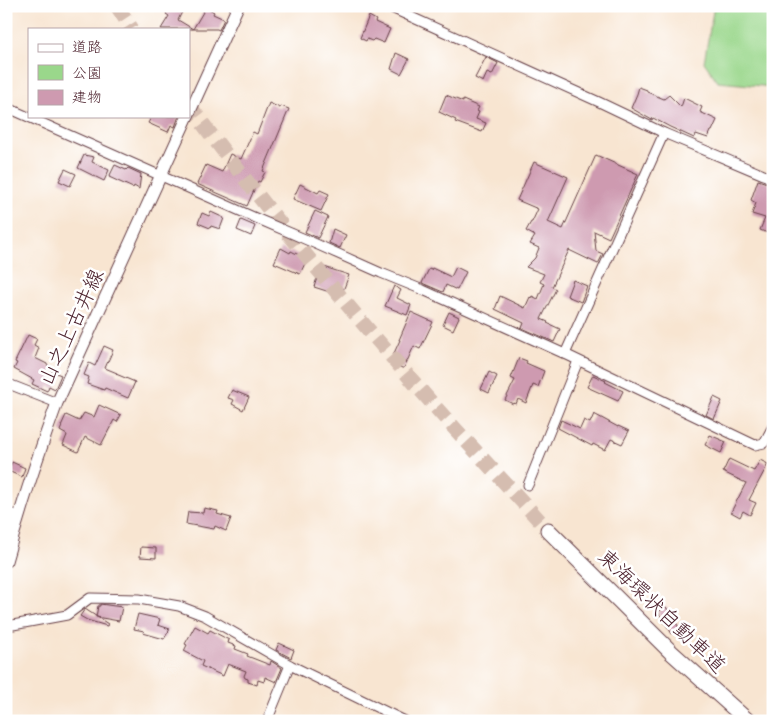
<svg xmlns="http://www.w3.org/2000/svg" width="779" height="727" font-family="Caveat,'Klee One',sans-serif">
	<rect width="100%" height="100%" fill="#fff"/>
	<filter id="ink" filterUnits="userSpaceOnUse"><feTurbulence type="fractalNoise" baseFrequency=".02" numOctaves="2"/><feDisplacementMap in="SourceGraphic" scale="10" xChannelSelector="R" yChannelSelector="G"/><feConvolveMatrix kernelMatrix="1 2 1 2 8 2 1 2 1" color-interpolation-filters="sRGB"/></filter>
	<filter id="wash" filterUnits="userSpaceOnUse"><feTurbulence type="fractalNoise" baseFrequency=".0096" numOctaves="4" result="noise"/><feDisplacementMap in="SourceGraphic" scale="20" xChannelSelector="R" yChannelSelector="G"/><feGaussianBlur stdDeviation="1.12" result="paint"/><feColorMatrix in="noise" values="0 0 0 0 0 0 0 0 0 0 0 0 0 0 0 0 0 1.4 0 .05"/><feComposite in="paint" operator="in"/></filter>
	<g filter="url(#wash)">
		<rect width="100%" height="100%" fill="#f8e5d1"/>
		<polygon fill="#9ad78b" stroke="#727b5b" points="714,6 773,6 773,87 718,82 704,62"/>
		<g id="blocks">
			<g fill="#ce9ab0">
				<polygon points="171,6 185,6 178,20 193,29 161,29 169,16 166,14"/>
				<polygon points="206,7 214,12 213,14 224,19 219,30 217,29 193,29"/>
				<polygon points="369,16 376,20 375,22 390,29 384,43 374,39 372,41 367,39 366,41 360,38"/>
				<polygon points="396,53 409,59 401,74 391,69"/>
				<polygon points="486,57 498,63 492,75 487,73 483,82 475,78"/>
				<polygon points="639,87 647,90 647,92 664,99 669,95 681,107 684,98 702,107 700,112 717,120 712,131 711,131 708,138 696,134 694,138 670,127 653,118 652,120 631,108 637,94"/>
				<polygon points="446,95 463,102 463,100 479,107 477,111 479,112 476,119 486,123 482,132 455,122 456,120 439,112"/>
				<polygon points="269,103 280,108 281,106 289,109 263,171 265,172 260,182 258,181 247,206 197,184 206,165 222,172 230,154 241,159 253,132 257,134"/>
				<polygon points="152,116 179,116 175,127 171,125 168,132 148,123"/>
				<polygon points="84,155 94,157 92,162 109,170 104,181 78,168"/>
				<polygon points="596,155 638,174 609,238 594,231 596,251 603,254 598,264 569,250 552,287 556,289 541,319 548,322 547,323 560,329 554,342 522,328 524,323 495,309 500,296 525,308 530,297 531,298 532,296 538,299 544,284 540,282 544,274 526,267 535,258 539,248 530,244 535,236 526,231 531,222 532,222 538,209 517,200 534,162 568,177 548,222 563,229"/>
				<polygon points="115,165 126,170 128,168 141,174 139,189 134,186 133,188 109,177"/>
				<polygon points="65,169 76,174 70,186 59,181"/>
				<polygon points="758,180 773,185 773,235 760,230 765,218 752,214 756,203 751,200"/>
				<polygon points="300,184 318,193 320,190 329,194 321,211 293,199"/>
				<polygon points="315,211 328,217 318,238 305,232"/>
				<polygon points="211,212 224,218 220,229 211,226 210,228 198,223 202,213 209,216"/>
				<polygon points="241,220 255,226 251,236 237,230"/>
				<polygon points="333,229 346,235 340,248 329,243"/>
				<polygon points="281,248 290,253 291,251 307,259 300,274 274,263"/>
				<polygon points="321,266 349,275 343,291 338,289 336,294 314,287"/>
				<polygon points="456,267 466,272 457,290 446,285 443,292 422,283 429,269 431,270 432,268 451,277"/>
				<polygon points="573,280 587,286 581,302 567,296"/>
				<polygon points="394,286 401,290 397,298 411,305 407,315 385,306"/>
				<polygon points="411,312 433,322 420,349 414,346 404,368 402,368 390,362 400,340 399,340"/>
				<polygon points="449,312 459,317 453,330 443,325"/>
				<polygon points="28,335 37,339 34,345 39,348 35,358 47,364 47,365 53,368 51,371 61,375 55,389 49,386 47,391 32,384 34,380 14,369 17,363 15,362"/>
				<polygon points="104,346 113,350 105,368 117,373 116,374 135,382 128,398 105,388 104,390 87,384 89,377 84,375 89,363 95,366"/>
				<polygon points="519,358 527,361 526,363 544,371 538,387 533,385 526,403 518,399 516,404 514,403 513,404 505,400 515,380 511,378"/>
				<polygon points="489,372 497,376 489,393 481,389"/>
				<polygon points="593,375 606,381 605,382 623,391 618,401 587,387"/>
				<polygon points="232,390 249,397 243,410 232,404 234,400 228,398"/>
				<polygon points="714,397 722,401 714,419 706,415"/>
				<polygon points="99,405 121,415 117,422 114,420 101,445 85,437 78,452 63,445 67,435 60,431 62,426 61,426 66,415 79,421 84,413 94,417"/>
				<polygon points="594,414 618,427 618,426 629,431 622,444 611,439 605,450 593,444 592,446 558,428 561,420 580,429 584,420 590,423"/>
				<polygon points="710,435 726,442 721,453 705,445"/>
				<polygon points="729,459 754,471 760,460 768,464 749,500 756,503 750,515 743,511 740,517 731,512 746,483 723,472"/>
				<polygon points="12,462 25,468 22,477 8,471"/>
				<polygon points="204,508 218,511 217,514 231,518 226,531 215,526 214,529 186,524 188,512 203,513"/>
				<polygon points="141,547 156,548 156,558 140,557"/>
				<polygon points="100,604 122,607 119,621 96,617 98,606 100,606"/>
				<polygon points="666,607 680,629 672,634 658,612"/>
				<polygon points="85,609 108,624 107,626 87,620 80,616"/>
				<polygon points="138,614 160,619 158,625 170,629 164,639 143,633 144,631 134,629"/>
				<polygon points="195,626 208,633 210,630 229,640 228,643 236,646 235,649 248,654 247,656 270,665 271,661 282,668 276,682 265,677 264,682 258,680 257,685 248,682 248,679 245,678 244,676 246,671 228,664 223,676 201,666 203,661 184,651 187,645 185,644"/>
				<polygon points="279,643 294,650 291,658 276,650"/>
			</g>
		</g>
	</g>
	<g filter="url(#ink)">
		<use href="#blocks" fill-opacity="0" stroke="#643d44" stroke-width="1"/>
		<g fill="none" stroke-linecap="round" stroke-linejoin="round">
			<g stroke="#d5bdb0" stroke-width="15" stroke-dasharray="15 8" stroke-linecap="butt">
				<polyline points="117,6 132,29"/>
				<path d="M189,105c78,106 162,206 249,305 36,40 74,80 110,120"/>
			</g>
			<g stroke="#643d44" stroke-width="11">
				<g id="street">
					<polyline points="387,6 599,102 664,133 773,179"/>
					<polyline points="6,107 258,219 307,240 381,273 423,290 565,354 755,445 764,443 773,426"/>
					<polyline points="565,354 664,133"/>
					<polyline points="6,383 57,403"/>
					<polyline points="528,485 578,361"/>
					<polyline points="6,512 19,516"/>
					<polyline points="6,624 13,625 67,615 90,598 139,599 179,606 205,616 290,665 405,721"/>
					<polyline points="267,721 290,665"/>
				</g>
			</g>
			<g stroke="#643d44" stroke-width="13">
				<path id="secondary" d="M6,561c15,-54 32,-106 51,-158l181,-397"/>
			</g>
			<g stroke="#643d44" stroke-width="17">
				<polyline id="highway" points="548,530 671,652 748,721"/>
			</g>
			<use href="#street" stroke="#fff" stroke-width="9"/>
			<use href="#secondary" stroke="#fff" stroke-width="11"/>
			<use href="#highway" stroke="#fff" stroke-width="15"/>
		</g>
	</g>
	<g text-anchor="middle" stroke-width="5" stroke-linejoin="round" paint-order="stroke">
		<g font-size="21" fill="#4a1f2b" stroke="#fff">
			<text transform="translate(71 327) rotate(-65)" y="7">山之上古井線</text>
			<text transform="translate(662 611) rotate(44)" y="7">東海環状自動車道</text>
		</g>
	</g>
	<rect width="779" height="727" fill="none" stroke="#fff" stroke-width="25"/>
	<rect x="28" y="28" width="162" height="90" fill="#ffffff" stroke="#b7a5aa"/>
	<rect x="38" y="44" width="25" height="8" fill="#ffffff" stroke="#b7a5aa"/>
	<text x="72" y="52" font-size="15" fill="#4a1f2b">道路</text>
	<rect x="38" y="65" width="25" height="15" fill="#9ad78b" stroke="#b7a5aa"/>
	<text x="72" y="78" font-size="15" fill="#4a1f2b">公園</text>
	<rect x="38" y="90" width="25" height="15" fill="#ce9ab0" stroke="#b7a5aa"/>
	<text x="72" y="102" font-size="15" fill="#4a1f2b">建物</text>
</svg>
